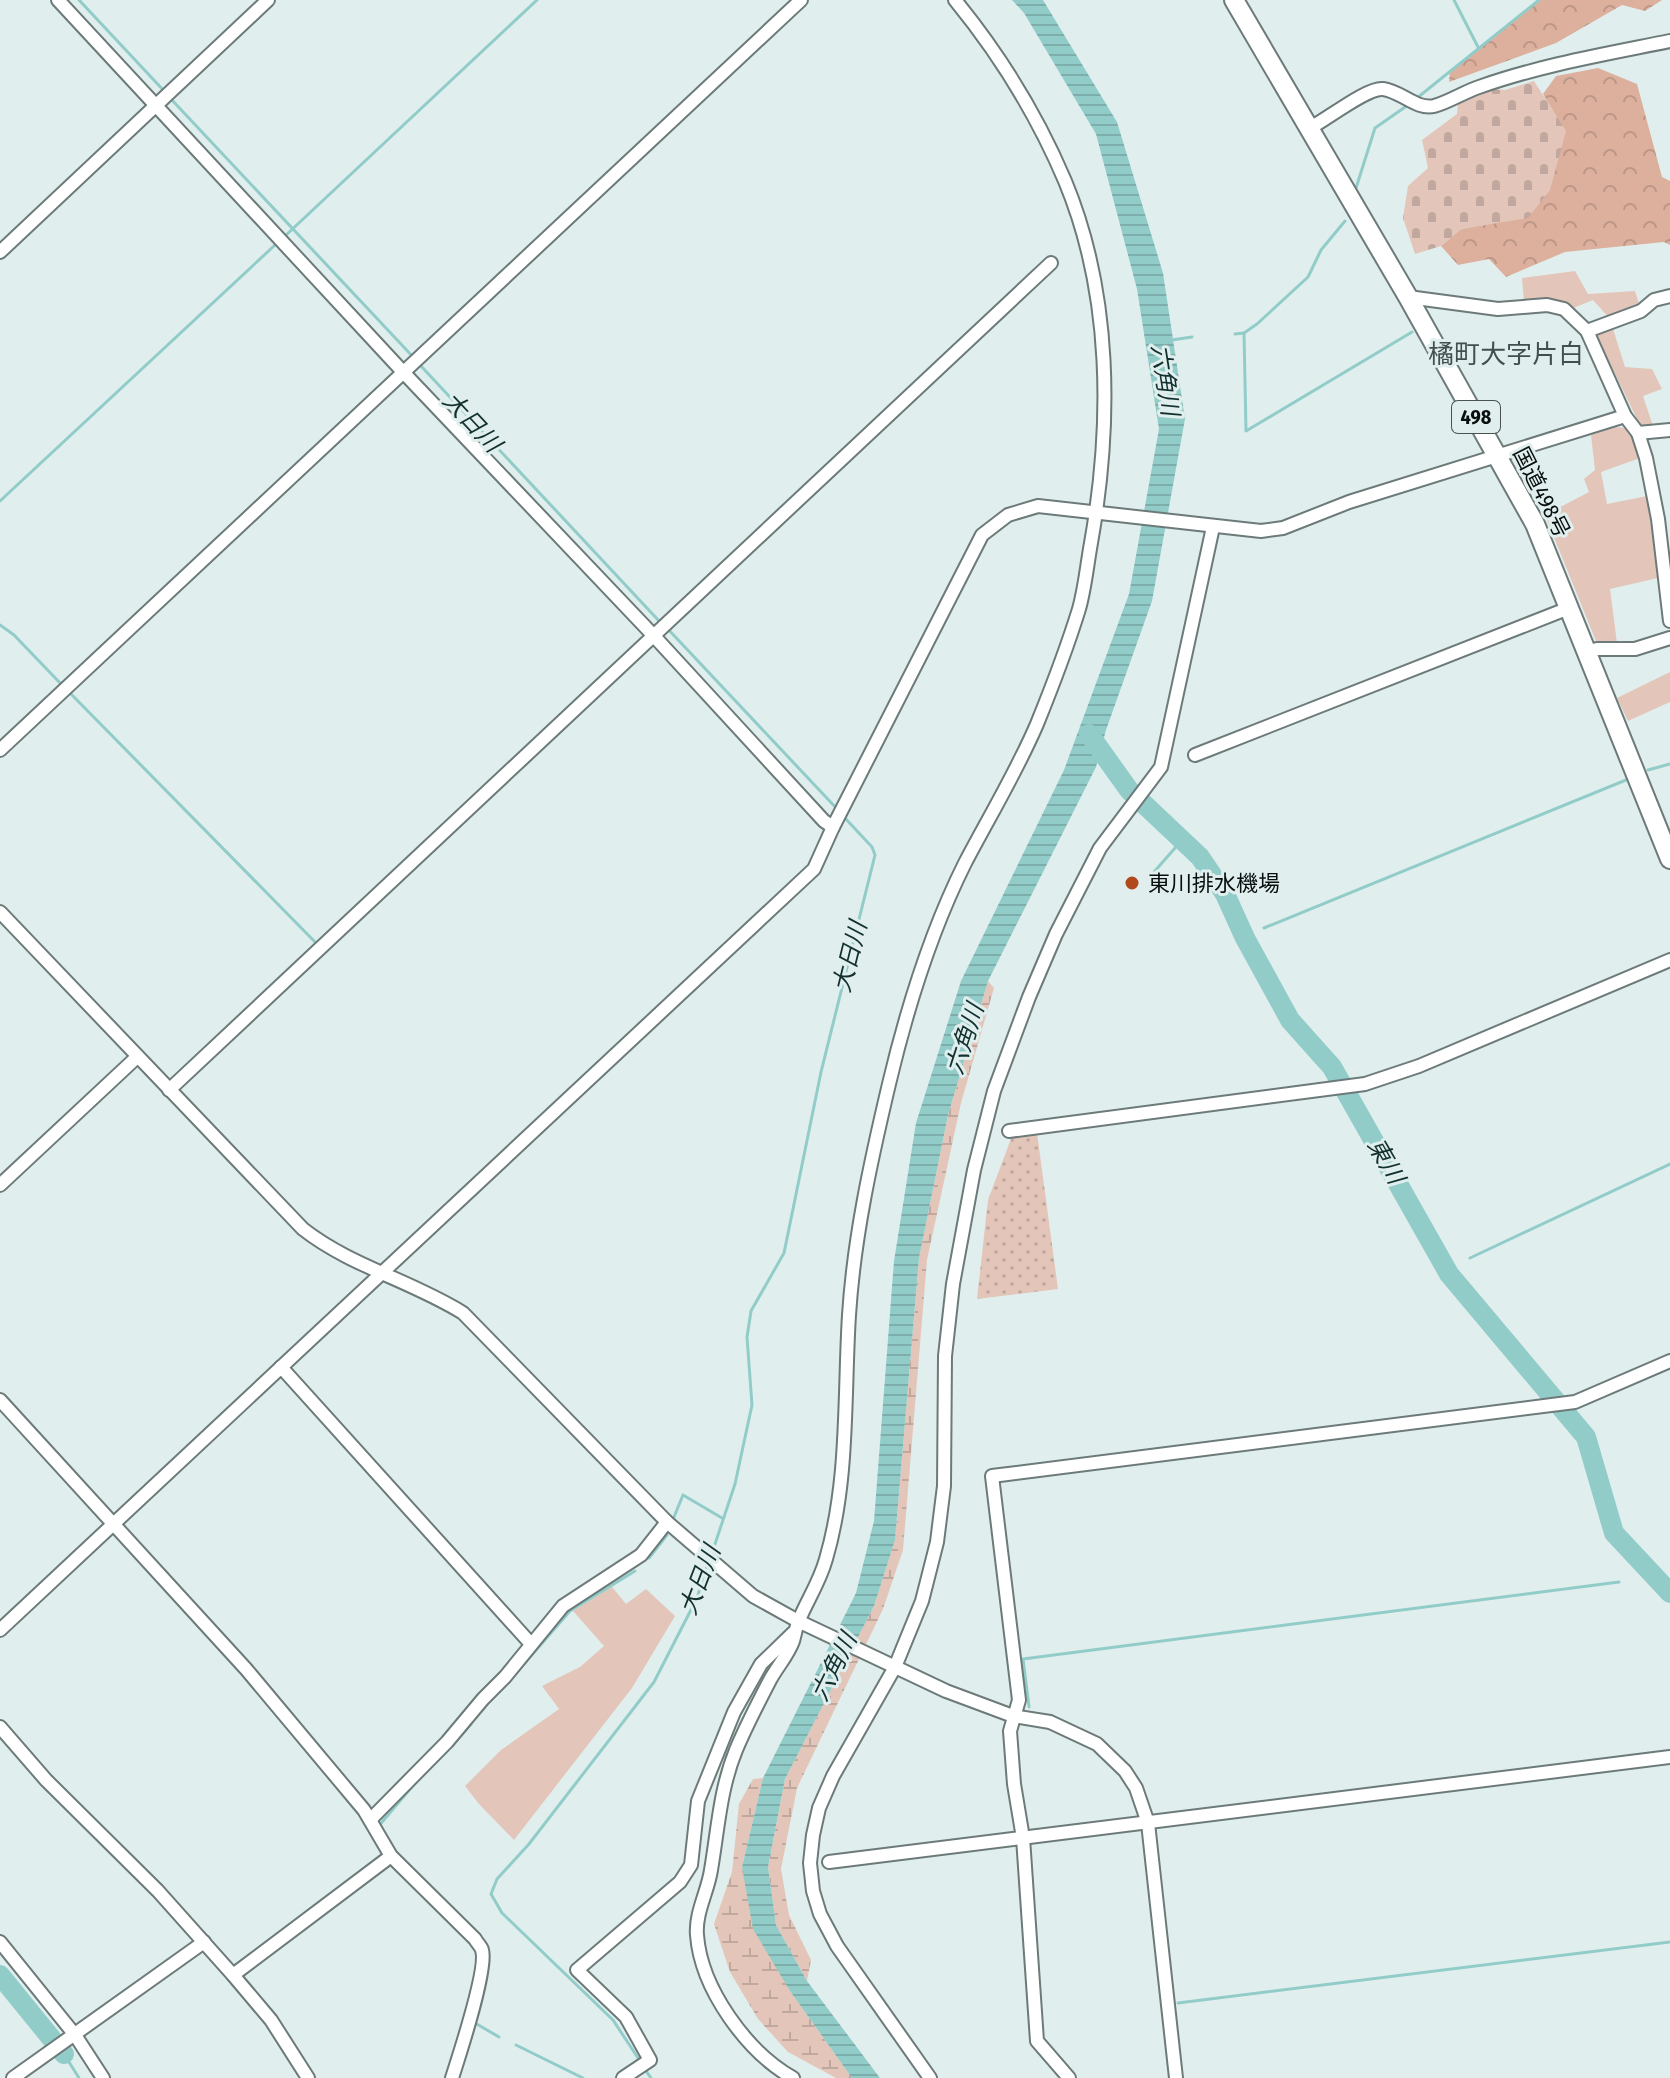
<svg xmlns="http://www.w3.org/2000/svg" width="1670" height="2078" font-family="'Fira Sans Condensed','Noto Sans JP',sans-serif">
	<defs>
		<pattern id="grass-dots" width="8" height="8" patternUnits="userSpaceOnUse" patternTransform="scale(2)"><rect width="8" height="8" fill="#e3c5b9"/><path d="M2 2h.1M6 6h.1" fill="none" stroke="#c1a89e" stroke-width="1.8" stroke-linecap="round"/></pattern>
		<pattern id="forest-crowns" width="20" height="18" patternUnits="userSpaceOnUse" patternTransform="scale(2)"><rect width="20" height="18" fill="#ddb09e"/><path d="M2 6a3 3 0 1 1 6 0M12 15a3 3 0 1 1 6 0" fill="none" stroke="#bc9687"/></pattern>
		<pattern id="wetland-marsh" width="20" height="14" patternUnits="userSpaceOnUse" patternTransform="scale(2)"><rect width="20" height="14" fill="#e3c5b9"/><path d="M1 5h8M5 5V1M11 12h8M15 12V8" fill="none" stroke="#c1a89e"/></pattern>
		<pattern id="cemetery-stones" width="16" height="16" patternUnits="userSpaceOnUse" patternTransform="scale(2)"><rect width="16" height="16" fill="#e3c5b9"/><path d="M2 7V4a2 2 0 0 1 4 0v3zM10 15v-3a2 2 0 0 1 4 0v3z" fill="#c1a89e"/></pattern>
		<pattern id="water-rules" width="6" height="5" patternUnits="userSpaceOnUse" patternTransform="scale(2)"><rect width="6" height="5" fill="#92ccc9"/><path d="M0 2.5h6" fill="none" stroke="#7daeab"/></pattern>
	</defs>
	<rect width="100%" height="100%" fill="#e0efee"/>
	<polygon fill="url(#grass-dots)" points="1037,1133 1058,1289 977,1299 988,1200 1012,1136"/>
	<g fill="url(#forest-crowns)">
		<polygon points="1541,0 1662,0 1645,11 1622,5 1556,43 1449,82 1450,70"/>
		<polygon points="1598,68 1637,84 1662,177 1670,181 1670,245 1664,242 1565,252 1506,277 1489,259 1458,265 1441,246 1461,229 1528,217 1565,131 1543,94 1556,76"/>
	</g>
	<g fill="url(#wetland-marsh)">
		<polygon points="988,981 994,988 961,1103 927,1260 903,1550 883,1609 797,1788 781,1869 789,1915 811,1960 807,1981 776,1925 768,1867 785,1779 874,1606 895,1540 919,1258 948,1115"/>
		<polygon points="763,1778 742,1867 790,1991 852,2078 836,2078 788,2052 758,2019 730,1972 714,1924 732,1872 739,1804 753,1779"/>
	</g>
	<polygon fill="url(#cemetery-stones)" points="1534,81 1566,131 1550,190 1528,218 1461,229 1441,246 1415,254 1403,218 1408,186 1428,168 1422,140 1457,114 1458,104 1490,89 1505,90"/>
	<g fill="#e3c5b9">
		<polygon points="1575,271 1588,294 1635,291 1640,307 1610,319 1593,300 1571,309 1547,298 1524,302 1522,278"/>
		<polygon points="1613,329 1625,367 1652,369 1662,389 1643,396 1653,426 1641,427 1596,335"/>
		<polygon points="1612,427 1630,428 1640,458 1601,472 1607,504 1647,496 1658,578 1610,589 1617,643 1598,646 1545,515 1589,492 1584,479 1595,470 1591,435"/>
		<polygon points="1670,672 1670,702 1628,721 1617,698"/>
		<polygon points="612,1587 626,1604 646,1589 675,1616 632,1688 514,1840 479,1804 465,1786 501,1750 559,1709 542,1686 580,1667 604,1646 573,1611"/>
	</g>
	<polygon fill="url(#water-rules)" points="1012,0 1043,0 1117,122 1163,273 1185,419 1152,601 1106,730 1096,767 988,981 948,1115 919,1258 895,1540 874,1606 785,1779 768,1867 776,1925 807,1981 880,2078 852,2078 790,1991 753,1929 742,1867 763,1778 856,1593 874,1521 894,1261 916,1123 961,981 1064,770 1129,594 1159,429 1137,289 1096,134 1024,13"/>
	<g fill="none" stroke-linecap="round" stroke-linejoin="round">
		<g stroke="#92ccc9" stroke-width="3">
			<polyline points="79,0 166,93"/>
			<polyline points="1454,0 1479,49"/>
			<polyline points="1417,98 1539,0"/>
			<polyline points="171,99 415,359"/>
			<polyline points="1356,188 1375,128 1408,105"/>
			<polyline points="285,236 537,0"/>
			<polyline points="1244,333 1246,431 1412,332"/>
			<polyline points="1235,334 1244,333 1257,324 1308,277 1321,250 1345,221"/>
			<polyline points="1172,340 1192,337"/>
			<polyline points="420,365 660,622"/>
			<polyline points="0,501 275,245"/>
			<polyline points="0,625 14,635 62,685"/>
			<polyline points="666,627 839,811"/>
			<polyline points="71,694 317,944"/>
			<polyline points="1648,770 1670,764"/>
			<polyline points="1154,872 1182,840"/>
			<polyline points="1264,928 1626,780"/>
			<polyline points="1470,1258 1670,1164"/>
			<polyline points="674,1517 683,1495 722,1518"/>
			<polyline points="711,1556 735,1484 752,1405 747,1337 751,1311 784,1253 821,1072 875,855 872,847 844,817"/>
			<polyline points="649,1558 667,1535"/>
			<polyline points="524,1664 570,1611 635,1571"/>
			<polyline points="1029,1707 1023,1659 1619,1582"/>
			<polyline points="482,1709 504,1686"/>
			<polyline points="455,1742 471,1724"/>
			<polyline points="377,1828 416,1782"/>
			<polyline points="1178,2003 1670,1942"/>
			<polyline points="477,2014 475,2023 499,2037"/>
			<polyline points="516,2045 583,2078"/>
			<polyline points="64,2054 79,2078"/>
			<polyline points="640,2061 613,2020 502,1913 491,1894 497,1879 529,1844 654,1682 697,1598 708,1563"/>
			<polyline points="644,2068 651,2078"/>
			<polyline points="636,2077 636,2078"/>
		</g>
		<g stroke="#92ccc9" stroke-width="20">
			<polyline points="1089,734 1129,790 1200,857 1225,894 1245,938 1290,1020 1332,1067 1449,1274 1586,1437 1614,1533 1670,1593"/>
			<polyline points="0,1975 64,2054"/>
		</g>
		<g stroke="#6c7a79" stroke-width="16">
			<g id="minor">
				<polyline points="58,0 404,373 653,635 824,821 833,827"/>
				<path d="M1308,129c17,-8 59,-42 75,-40 18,2 33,21 51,17 15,-4 30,-14 45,-19 62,-22 127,-33 191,-46"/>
				<polyline points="0,252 268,0"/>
				<polyline points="1408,297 1498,309 1547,305 1564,309 1587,331 1625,416 1638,433 1646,458 1658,519 1670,621"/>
				<polyline points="1587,331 1641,311 1654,300 1670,296"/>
				<polyline points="1638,433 1670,430"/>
				<polyline points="1586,652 1597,649 1635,649 1670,638"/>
				<polyline points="0,750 801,0"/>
				<polyline points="1195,755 1569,608"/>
				<path d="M0,912l303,317c47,37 109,52 160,84l204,209 86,74 45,25 148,70 67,25 37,6 47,22 28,27 11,17 12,35 28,255"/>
				<polyline points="169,1090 1051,263"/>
				<polyline points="1009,1131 1365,1084 1419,1066 1670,960"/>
				<polyline points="0,1185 137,1057"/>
				<polyline points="281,1367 531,1644"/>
				<path d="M0,1400l246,269 118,141 27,46 84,83c2,4 6,7 7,11 6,18 -23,106 -30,128"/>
				<polyline points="0,1630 814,869 833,827 982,535 1008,515 1038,506 1261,531 1283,528 1349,502 1625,416"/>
				<polyline points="0,1727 46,1780 158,1891 233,1975 271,2020 308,2078"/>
				<polyline points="371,1819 447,1742 483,1699 505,1677 563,1606 641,1555 667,1522"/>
				<polyline points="829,1862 1670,1757"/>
				<polyline points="0,1942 75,2035 103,2078"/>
				<polyline points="233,1975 391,1856"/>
				<polyline points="13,2078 204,1942"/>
				<polyline points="623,2078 650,2060 626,2017 577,1970 680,1882 691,1865 698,1801 734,1712 761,1664 793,1633"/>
				<path d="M793,2078c-46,-26 -92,-89 -96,-143 -2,-22 11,-44 14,-65 7,-41 9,-81 25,-120 10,-24 22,-47 34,-70 7,-13 18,-25 23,-39 2,-7 3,-14 6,-21 9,-21 21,-39 27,-61 23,-78 18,-164 23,-244 5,-78 22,-155 40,-231 18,-76 41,-151 76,-221 24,-46 51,-90 72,-139 15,-37 30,-76 42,-115 6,-21 8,-44 12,-66 21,-119 21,-249 -26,-362 -28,-66 -65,-126 -110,-181"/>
				<polyline points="930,2078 837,1946 820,1914 813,1891 810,1863 813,1835 819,1808 833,1776 895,1667 922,1601 937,1542 944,1486 945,1356 953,1284 974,1170 994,1091 1029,997 1056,934 1100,848 1161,767 1213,527"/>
				<polyline points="1069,2078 1037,2041 1023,1838 1014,1784 1010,1731 1019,1700 992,1476 1575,1402 1670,1361"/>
			</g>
		</g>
		<g stroke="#6c7a79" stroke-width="22">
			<polyline id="highway" points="1234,0 1408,297 1535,524 1670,859"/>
		</g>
		<use href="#minor" stroke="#fff" stroke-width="12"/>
		<use href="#highway" stroke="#fff" stroke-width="18"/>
	</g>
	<circle fill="#b04a1d" stroke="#e0efee" stroke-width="3" cx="1132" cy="883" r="8"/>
	<g text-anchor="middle" stroke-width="6" stroke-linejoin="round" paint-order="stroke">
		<rect fill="#e0efee" stroke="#4a5251" stroke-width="2" x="1452" y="401" width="48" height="32" rx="6"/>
		<g font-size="20" font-weight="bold" fill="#090e0e">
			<text x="1476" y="424">498</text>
		</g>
		<g font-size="22" fill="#090e0e" stroke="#e0efee">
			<text transform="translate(1542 492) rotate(63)" y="8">国道498号</text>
		</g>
		<g font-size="22" fill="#090e0e" stroke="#e0efee" text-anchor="start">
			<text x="1148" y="891">東川排水機場</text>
		</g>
		<g font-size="24" font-style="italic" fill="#12302f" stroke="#e0efee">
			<text transform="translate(1165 380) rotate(81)" y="8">六角川</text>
			<text transform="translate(472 422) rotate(47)" y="8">大日川</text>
			<text transform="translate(850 957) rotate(-76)" y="8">大日川</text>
			<text transform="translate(965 1039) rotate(-72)" y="8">六角川</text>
			<text transform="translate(1386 1161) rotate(60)" y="8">東川</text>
			<text transform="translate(700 1580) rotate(-69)" y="8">大日川</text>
			<text transform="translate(834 1667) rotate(-64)" y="8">六角川</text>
		</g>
		<g font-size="26" fill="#424f4e" stroke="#e0efee">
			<text x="1506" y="363">橘町大字片白</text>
		</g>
	</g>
</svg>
